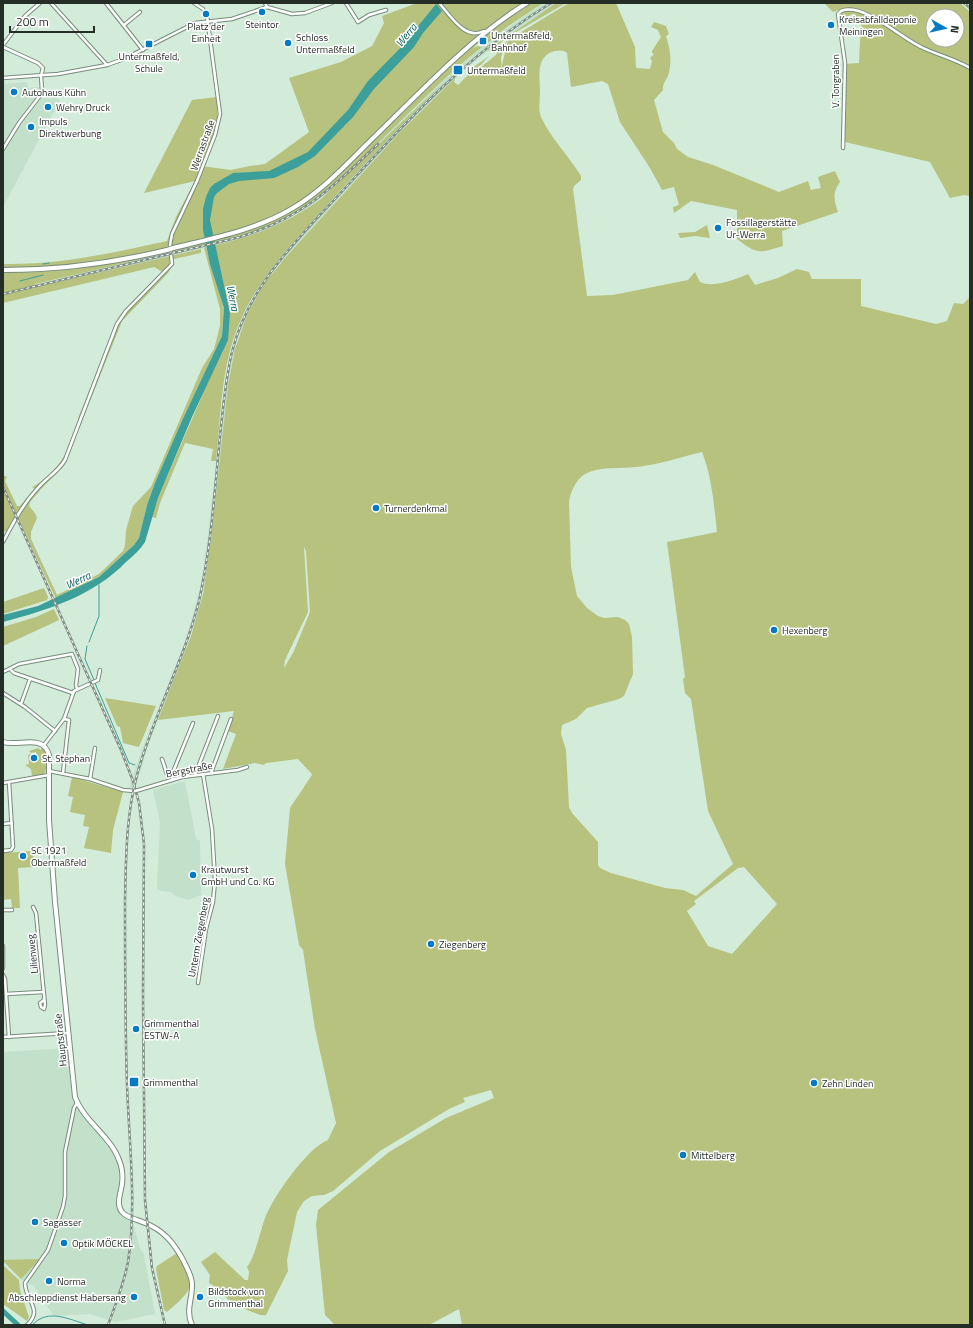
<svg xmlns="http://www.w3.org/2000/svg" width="973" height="1328" font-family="'Titillium Web',sans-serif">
	<rect width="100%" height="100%" fill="#d3ebd9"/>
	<g fill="#c2e0ca">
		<polygon points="543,3 556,3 481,56 442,90 401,131 277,267 254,303 238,338 230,372 209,560 198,611 181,663 148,745 135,789 129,789 142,749 186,640 200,589 208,536 226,376 239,325 260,284 281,256 400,126 438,89 333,189 309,207 272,228 239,240 137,264 36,287 3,292 238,236 265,228 290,216 332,186 443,80 490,40"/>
		<polygon points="3,82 6,82 6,84 27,82 28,88 40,87 60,100 3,207"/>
		<polygon points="185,781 196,839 200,841 201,895 188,900 173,895 172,892 161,891 157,888 160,822 153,790"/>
		<polygon points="67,1048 72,1098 113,1152 119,1168 119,1189 116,1205 119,1212 133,1223 140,1248 144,1255 155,1314 115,1322 90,1314 54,1316 34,1286 21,1280 3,1261 3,1052"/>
	</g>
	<g fill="#b6c27e" fill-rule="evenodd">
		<path d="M417,3h126l-36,24 -23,19 -1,-7 -10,9 5,-2 4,1c-38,30 -72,65 -107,99 -27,26 -53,53 -86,71 -24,12 -49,19 -75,25l-1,-5 -9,2 2,5 -171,40 1,3 165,-38v4l-27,6v4l-6,10 -46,48 -58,145 -22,22 -12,14 -1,4 6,7 2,5 -6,14v7l26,56 42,-21 24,-23 2,-5 1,-16 7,-24 18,-19 51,-119 12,-19 3,-11 3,-13v-16l-16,-61 2,-1 18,61 -2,28 -67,147 -8,22 -8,33 -5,7 -35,32 -43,22 -38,-81 19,-28 -5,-3c26,-12 43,-45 47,-72l3,-6 34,-87 4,-7 41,-42v-2l-7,-4 -151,36v-39c58,1 108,-11 164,-23l9,-24 19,-36 -51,12 48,-93 25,-3c3,28 -6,43 -16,69l30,4 19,-4 15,-2 44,-32 -20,-54 52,-16 31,-16 12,-23 -2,-7z"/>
		<polygon points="556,3 566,3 506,38 498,46 493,53 488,50"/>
		<path d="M569,3h47l19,44 1,21 14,1 2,-8 -2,-3 4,-4 -2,-1v-2l9,-14 -3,-7 -7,-3 3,-5 12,4 3,8 -3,2c4,13 6,23 3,36 -1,7 -7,11 -6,18l-9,10 9,32 11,11 3,6 11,8 25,8 66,27 29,-11 3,9 10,-2 -3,-11 17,-6 5,11c-8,11 -6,18 -2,30l-56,19 1,15c-24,7 -25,9 -46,-7v-29l-46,-9 -17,12 -1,-6 6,-2 -5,-18 -12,3 -12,-22 -30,-46 -12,-38 -6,-3 -31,6 -4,-34c-3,-3 -7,-3 -12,-2 -20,5 -15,26 -15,42 0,8 -2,16 1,24 10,22 28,39 40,59v4l-7,6 -1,3 14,107 26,-1 75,-15 7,-8 5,10c14,6 34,-2 48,-8l7,11 23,-7 19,-9 12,3 3,7h49v27l75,18 11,-3 7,-18 9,1 7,-7v1028h-508l-3,-16 -30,16h-94l-10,-10 -9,-90 2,-15 71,-58 57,-34 48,-20 -3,-8 -28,8 2,4 -16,7 -69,42 -47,40 -9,4 -12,1 -8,5 -7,11 -10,48 1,11 -22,44c-7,2 -31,-11 -38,-16 -8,-6 -11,-12 -19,-16l1,-8 -9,-13 14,-10 30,28h3l1,-8 -2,-5c8,-10 13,-35 18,-49 8,-21 42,-70 63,-78l8,-17 -21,-94 -12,-79 -4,-5 -14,-81 5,-56 22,-33 -1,-2 -13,-14 -32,4 -2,2 -9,-2 -32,6 13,-35 -8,-3 6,-20 -76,9 33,-84 12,-42 8,-53 17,-156 7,-36 12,-34 17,-31 21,-26 116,-127 54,-53 -1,4 4,3 15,-15 -1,-2 17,-12 -11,12 3,-1 15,-12 5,-9 6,-5 -6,16 1,16v-8l6,-25zM702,452c10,25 12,53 15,80l-50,10 18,135 -2,2 2,14 6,6 17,112 25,53 -37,32 -13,-6 -18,-2 -54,-15 -11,-5 -2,-3v-23l-26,-29 -3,-6 -3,-57 -5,-16 1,-9 14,-6 11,-11 32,-9 5,-3 9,-22 -1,-37 -3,-13 -4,-4 -7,-3 -14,1 -6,-2 -11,-8 -10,-12 -6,-29 -2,-65c1,-9 7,-23 16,-28 15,-8 35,-5 51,-7 22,-2 44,-10 66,-15zM304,547l2,4 4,61 -17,41 -9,15 1,-8 23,-48zM744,867l33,37 -45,50 -24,-8 -21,-35 9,-7 -2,-3 44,-33z"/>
		<path d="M824,3h136l10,9v184l-6,-1 -14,3 -20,-36 -89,-21 3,-77 15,-1 2,-43 -8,-6 -7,3 -5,-1 -2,-6 -6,2zM933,16h24v24h-24z"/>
		<path d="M446,80c-40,40 -79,81 -117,123 -34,38 -70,73 -90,121 -18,42 -18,92 -23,137h-5l2,-12 -28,-6 -25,60 -4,15 -4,-1 6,-19 50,-116 22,-69 -15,-68c41,-9 72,-22 106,-46z"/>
		<polygon points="707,225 710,238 695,236 680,238 678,233 695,232"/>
		<polygon points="3,475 7,477 5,481 17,506 20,506 26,499 27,500 7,533 3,530"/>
		<polygon points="44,588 48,597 47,600 3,614 3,602"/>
		<polygon points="54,609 59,620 3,646 3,627 36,617"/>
		<polygon points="105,698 156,706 139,747 123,743 120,727 117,726"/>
		<path d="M43,747c5,8 6,19 1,27l-12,2 -1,-7 -6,-4 4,-1 -1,-9 3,-1 2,8h4l-1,-10 -5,1 -2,-2 9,-3 3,2z"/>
		<polygon points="72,777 123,792 113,830 111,853 84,848 89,827 83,826 85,815 70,812 73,797 68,796"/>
		<polygon points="33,851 34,867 18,868 20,908 12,908 11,899 3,900 3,853"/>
		<path d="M177,1253c18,33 19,34 -10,59l-3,-2 -8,-41 1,-3z"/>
		<polygon points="40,1259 21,1279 3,1261 3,1260"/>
		<polygon points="3,1265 19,1280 20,1290 29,1317 27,1321 3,1304"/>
	</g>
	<path fill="#3c9f9a" d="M436,4l6,7 -19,22 -9,14 -40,42 -21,28 -38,39 -17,11 -24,11 -35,3 -10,3 -12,9 -3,4 -4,23 20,93 -2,27 -36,77 -34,81 -13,44c-5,8 -12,14 -19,20 -33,34 -78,48 -123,60v-7l35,-9 61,-29 35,-32 5,-7 8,-33 8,-22 27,-62 40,-85 2,-28 -14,-44 -7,-34v-21l3,-12 4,-9 4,-4 19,-11 36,-2 39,-19 40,-42 20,-29 46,-47 5,-9z"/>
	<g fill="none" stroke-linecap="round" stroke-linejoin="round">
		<g stroke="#3c9f9a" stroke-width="1">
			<polyline points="43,264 49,263"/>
			<polyline points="20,281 43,275"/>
			<polyline points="89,642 99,616 99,585"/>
			<polyline points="87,646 85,659 94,680"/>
			<polyline points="95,683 129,763 135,765"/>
			<path d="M32,1325c3,-2 5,-5 8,-6 14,-8 34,2 48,6"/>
		</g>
		<polyline stroke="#3c9f9a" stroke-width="5" points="3,1311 18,1325"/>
		<g stroke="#768d7c" stroke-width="4.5">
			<g id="minor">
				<polyline points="51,3 107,65"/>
				<polyline points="106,3 143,50"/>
				<polyline points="265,3 267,7"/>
				<polyline points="346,3 358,22 369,15 386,10"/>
				<path d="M439,3c11,12 26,38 45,28"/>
				<polyline points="124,25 140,12"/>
				<polyline points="3,45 25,16 40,3"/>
				<polyline points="3,47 38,63 43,68 41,76 42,90 39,97 19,123 3,149"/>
				<polyline points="3,78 58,74 107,65 124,59 195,23 232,19 267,7 292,14 305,13 332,3"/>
				<path d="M843,148l2,-85 -7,-49 3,-3c22,-9 60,27 80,36 16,8 34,12 49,21"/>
				<path d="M3,542c10,-19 20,-38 34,-53 9,-11 21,-17 28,-29l52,-136 9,-13 46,-47 -2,-19 2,-11 25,-53 18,-46 5,-21 -13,-98 -4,-7 -9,-6"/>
				<polyline points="10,669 14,673 73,693"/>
				<polyline points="3,672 19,664 72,654 78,669 76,685 77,689"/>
				<polyline points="3,693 25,707 55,731"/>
				<polyline points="21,704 30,679"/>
				<polyline points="44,745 64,719 74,691 98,680 100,670"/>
				<polyline points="162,759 167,774 172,776"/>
				<polyline points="49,771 90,779 123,790 135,791"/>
				<polyline points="63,773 69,720 64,719"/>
				<polyline points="211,773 231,719"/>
				<polyline points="195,775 218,716"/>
				<polyline points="90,779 95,748"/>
				<polyline points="172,780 173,772 193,723"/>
				<polyline points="3,783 49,775"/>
				<polyline points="139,790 182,777 238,770 247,767"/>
				<polyline points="3,824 12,823"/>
				<polyline points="3,851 11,850 13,847 9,782"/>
				<polyline points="33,907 36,913 45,1005 44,1009 41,1007 40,1003 44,1000"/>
				<polyline points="3,910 12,910"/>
				<polyline points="3,946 3,968"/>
				<polyline points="3,975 5,979 9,1037"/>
				<polyline points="198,983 206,929 213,902 215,881 212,829 203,774"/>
				<polyline points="6,994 43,992"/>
				<polyline points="3,1037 68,1033"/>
				<path d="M27,1325c17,-16 -2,-24 -2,-42l23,-33 15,-43 2,-11v-44l9,-44 3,-5"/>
			</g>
		</g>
		<g stroke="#768d7c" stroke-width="6">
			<g id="secondary">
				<path d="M173,248c41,-10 83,-18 120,-40 27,-16 49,-39 71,-61 50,-48 104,-108 163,-144"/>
				<path d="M3,270c56,0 110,-7 164,-20"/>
				<path d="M3,742c15,5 40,-9 46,13v65l6,82 20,195c9,24 36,40 44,63 3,7 4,16 3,24 -1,9 -7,21 1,29 5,5 15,7 22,10 18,7 28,19 37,35 4,8 9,16 10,25 1,15 -7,27 0,42"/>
			</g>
		</g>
		<use href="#minor" stroke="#fff" stroke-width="2.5"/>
		<use href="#secondary" stroke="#fff" stroke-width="4"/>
		<g stroke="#7e8e82" stroke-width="2.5">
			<g id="rail">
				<polyline points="964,3 970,8"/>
				<path d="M3,294l237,-57c63,-20 91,-48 138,-93"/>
				<polyline points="3,487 121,750 133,781 139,803 144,844 143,996 145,1200 152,1268 165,1325"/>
				<path d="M108,1325c8,-21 16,-42 20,-63 9,-56 1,-121 -1,-177 -2,-62 -2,-124 -2,-185 1,-42 1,-84 12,-125 16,-59 47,-114 62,-174 13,-57 16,-117 22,-175 3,-25 5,-50 11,-74 17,-69 70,-117 116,-167 62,-68 124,-134 203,-182"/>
			</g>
		</g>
		<use href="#rail" stroke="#fff" stroke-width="1" stroke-dasharray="3" stroke-linecap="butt"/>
		<g stroke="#768d7c" stroke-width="4.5" stroke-linecap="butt">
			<polyline id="minor-bridge" points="135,791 139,790"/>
		</g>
		<g stroke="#768d7c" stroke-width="6" stroke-linecap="butt">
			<polyline id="secondary-bridge" points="167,250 173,248"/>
		</g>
		<use href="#minor-bridge" stroke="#fff" stroke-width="2.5"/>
		<use href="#secondary-bridge" stroke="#fff" stroke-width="4"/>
	</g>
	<g fill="#047ac4" stroke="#fff" stroke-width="1.5">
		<circle cx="262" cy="12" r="4"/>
		<circle cx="206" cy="14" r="4"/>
		<circle cx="831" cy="25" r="4"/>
		<rect x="479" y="37" width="8" height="8" rx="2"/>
		<circle cx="288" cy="43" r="4"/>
		<rect x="145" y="40" width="8" height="8" rx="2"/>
		<rect x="453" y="65" width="10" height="10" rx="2"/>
		<circle cx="14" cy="92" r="4"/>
		<circle cx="48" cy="107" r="4"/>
		<circle cx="31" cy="127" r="4"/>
		<circle cx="718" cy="228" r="4"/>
		<circle cx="376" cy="508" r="4"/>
		<circle cx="774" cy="630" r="4"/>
		<circle cx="34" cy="758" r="4"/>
		<circle cx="23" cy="856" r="4"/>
		<circle cx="193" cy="875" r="4"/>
		<circle cx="431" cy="944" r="4"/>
		<circle cx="136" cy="1029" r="4"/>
		<rect x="129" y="1077" width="10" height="10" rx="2"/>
		<circle cx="814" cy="1083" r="4"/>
		<circle cx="683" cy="1155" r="4"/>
		<circle cx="35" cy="1222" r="4"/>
		<circle cx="64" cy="1243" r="4"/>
		<circle cx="49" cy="1281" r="4"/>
		<circle cx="134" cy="1297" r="4"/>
		<circle cx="200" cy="1297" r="4"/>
	</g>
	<g text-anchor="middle" stroke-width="3" stroke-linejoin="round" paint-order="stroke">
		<g font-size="10" fill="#242d26" stroke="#fff" text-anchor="start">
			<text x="839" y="23">Kreisabfalldeponie<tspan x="839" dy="12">Meiningen</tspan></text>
			<text x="262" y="28" text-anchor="middle">Steintor</text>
			<text x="206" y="30" text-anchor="middle">Platz der<tspan x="206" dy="12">Einheit</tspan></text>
			<text x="491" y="39">Untermaßfeld,<tspan x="491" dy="12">Bahnhof</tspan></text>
			<text x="296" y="41">Schloss<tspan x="296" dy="12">Untermaßfeld</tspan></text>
			<text x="149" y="60" text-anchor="middle">Untermaßfeld,<tspan x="149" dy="12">Schule</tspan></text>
			<text x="467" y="74">Untermaßfeld</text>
			<text x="22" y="96">Autohaus Kühn</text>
			<text x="56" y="111">Wehry Druck</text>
			<text x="39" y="125">Impuls<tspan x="39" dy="12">Direktwerbung</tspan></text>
			<text x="726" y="226">Fossillagerstätte<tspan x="726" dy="12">Ur-Werra</tspan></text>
			<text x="384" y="512">Turnerdenkmal</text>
			<text x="782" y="634">Hexenberg</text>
			<text x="42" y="762">St. Stephan</text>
			<text x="31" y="854">SC 1921<tspan x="31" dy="12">Obermaßfeld</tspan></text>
			<text x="201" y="873">Krautwurst<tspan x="201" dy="12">GmbH und Co. KG</tspan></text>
			<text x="439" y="948">Ziegenberg</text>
			<text x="144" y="1027">Grimmenthal<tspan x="144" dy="12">ESTW-A</tspan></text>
			<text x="143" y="1086">Grimmenthal</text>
			<text x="822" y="1087">Zehn Linden</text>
			<text x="691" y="1159">Mittelberg</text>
			<text x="43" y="1226">Sagasser</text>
			<text x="72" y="1247">Optik MÖCKEL</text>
			<text x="57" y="1285">Norma</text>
			<text x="208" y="1295">Bildstock von<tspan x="208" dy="12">Grimmenthal</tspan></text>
			<text x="126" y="1301" text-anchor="end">Abschleppdienst Habersang</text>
		</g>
		<g font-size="10" fill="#242d26" stroke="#fff">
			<text transform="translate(835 81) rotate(-90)" y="4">V. Tongraben</text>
			<text transform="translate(202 145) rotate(-70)" y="4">Werrastraße</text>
			<text transform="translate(189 769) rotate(-11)" y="4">Bergstraße</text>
			<text transform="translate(198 937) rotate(-80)" y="4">Unterm Ziegenberg</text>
			<text transform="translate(32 954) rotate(-96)" y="4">Lilienweg</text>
			<text transform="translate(60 1040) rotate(-96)" y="4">Hauptstraße</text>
		</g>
		<g font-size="11" font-style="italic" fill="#095f5b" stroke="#fff">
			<text transform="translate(406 35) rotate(-50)" y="4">Werra</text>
			<text transform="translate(233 298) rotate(79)" y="4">Werra</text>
			<text transform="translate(78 580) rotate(-25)" y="4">Werra</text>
		</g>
	</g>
	<rect width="973" height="1328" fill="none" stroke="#242d26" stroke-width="8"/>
	<g transform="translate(945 28) rotate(98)"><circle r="19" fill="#ffffff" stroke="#a7aba8"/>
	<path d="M0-3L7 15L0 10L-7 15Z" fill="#047ac4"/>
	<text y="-6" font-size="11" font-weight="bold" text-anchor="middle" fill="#242d26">N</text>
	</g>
	<path d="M10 26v6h84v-6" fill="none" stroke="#242d26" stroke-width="2"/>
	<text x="16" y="26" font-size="12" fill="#242d26" stroke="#ffffff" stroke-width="3" paint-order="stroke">200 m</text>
</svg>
